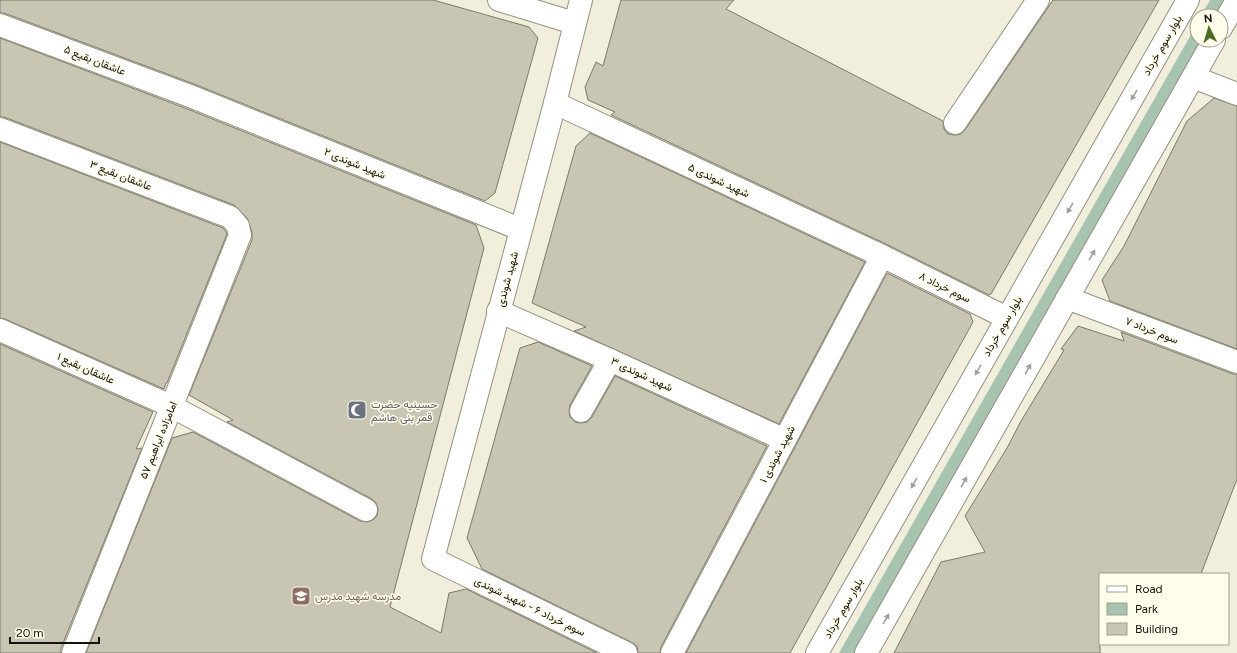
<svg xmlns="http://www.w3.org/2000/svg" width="1237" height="653" font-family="Figtree,Vazirmatn,sans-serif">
	<rect width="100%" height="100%" fill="#f1eedc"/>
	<g fill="#a7c4b0">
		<polygon points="1210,0 1229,0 1219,16 1201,16"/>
		<polygon points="1197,24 1197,40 1206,40 859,653 839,653"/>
	</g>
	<g fill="#c8c5b3" stroke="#7c7969">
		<polygon points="0,0 433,0 529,27 538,38 495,193 485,201 194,84 4,13 0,13"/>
		<polygon points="621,0 734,0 726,9 943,121 944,129 948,134 955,135 961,134 965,130 1053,0 1159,0 991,294 989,295 888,245 611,115 615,112 588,100 585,87 596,62 603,66"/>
		<polygon points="0,38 185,108 476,225 484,248 390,607 441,633 449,593 466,589 597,653 86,653 172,438 193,432 360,521 367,522 373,520 377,516 378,509 376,503 372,499 227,422 233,420 189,395 252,240 252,232 247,218 234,205 4,117 0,117"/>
		<polygon points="1214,98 1237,106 1237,349 1110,301 1102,280 1124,246 1187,121"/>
		<polygon points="590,133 865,262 779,424 574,331 586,327 532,303 576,146"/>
		<polygon points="0,142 223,228 226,232 227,234 167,383 166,383 164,389 5,319 0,318"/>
		<polygon points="887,273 970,314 973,322 790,653 686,653"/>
		<polygon points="1078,326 1124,341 1121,332 1233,374 1237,374 1237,479 1201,574 1100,574 1100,653 894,653 941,562 985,552 965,516 1007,448 1021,421 1064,350 1061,349"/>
		<polygon points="538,342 592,366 570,405 569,411 570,417 575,422 581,423 587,422 592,417 615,376 767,446 661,647 660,653 638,653 637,646 631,642 482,569 467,538 520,348"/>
		<polygon points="0,344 153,412 136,449 142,448 61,648 61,653 0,653"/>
	</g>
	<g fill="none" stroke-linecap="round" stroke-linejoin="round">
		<g stroke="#949180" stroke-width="24">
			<g id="minor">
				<polyline points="499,0 574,23"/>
				<polyline points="0,25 190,96 520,229"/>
				<polyline points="1193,77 1237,94"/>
				<polyline points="555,103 882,256 1007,318"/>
				<polyline points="955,123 1038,0"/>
				<polyline points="0,129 230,217 238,226 240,235 73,653"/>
				<polyline points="1067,298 1237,362"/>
				<polyline points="498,311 610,360 785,440"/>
				<polyline points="0,330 171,406 366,510"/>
				<polyline points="581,411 610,360"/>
				<polyline points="672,653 882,256"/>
			</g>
		</g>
		<g stroke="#949180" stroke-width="24">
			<polyline id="tertiary" points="581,0 555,103 433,559 626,653"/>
		</g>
		<g stroke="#949180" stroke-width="24">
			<g id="secondary">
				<polyline points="1221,28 1237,0"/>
				<polyline points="817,653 1188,0"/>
				<polyline points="866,653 1214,40"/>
			</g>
		</g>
		<use href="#minor" stroke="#fff" stroke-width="22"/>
		<use href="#tertiary" stroke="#fff" stroke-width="22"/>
		<use href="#secondary" stroke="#fff" stroke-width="22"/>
	</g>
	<defs><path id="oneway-solid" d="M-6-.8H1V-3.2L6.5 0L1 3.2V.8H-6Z"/></defs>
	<g fill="#a1a09e">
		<use href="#oneway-solid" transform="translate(1134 95) rotate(120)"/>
		<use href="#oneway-solid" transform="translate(1070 208) rotate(120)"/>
		<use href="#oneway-solid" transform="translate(1092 255) rotate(-60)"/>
		<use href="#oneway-solid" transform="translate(1028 369) rotate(-61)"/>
		<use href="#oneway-solid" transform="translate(978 370) rotate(120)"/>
		<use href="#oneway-solid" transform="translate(964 482) rotate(-61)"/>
		<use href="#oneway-solid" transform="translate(914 483) rotate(120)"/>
		<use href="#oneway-solid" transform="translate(886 619) rotate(-60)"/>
	</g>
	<defs>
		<g id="mosque-square" transform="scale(1)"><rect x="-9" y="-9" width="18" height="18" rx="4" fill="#6b7280" stroke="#fffce9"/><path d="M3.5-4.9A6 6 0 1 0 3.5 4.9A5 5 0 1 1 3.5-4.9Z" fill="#fff"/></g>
		<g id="school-square" transform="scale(1)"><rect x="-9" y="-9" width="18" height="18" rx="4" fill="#8d6e63" stroke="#fffce9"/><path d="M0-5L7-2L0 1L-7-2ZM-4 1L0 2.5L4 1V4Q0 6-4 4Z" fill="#fff"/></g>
	</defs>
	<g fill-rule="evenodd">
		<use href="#mosque-square" x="357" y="410"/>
		<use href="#school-square" x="301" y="596"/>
	</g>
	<g text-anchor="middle" stroke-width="3" stroke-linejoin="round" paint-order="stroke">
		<g font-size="11" fill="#13120c" stroke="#fffce9">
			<text transform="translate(1162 45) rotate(-60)" y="4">بلوار سوم خرداد</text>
			<text transform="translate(95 60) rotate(21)" y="4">عاشقان بقیع ۵</text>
			<text transform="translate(355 163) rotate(22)" y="4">شهید شوندی ۲</text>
			<text transform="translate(121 175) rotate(21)" y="4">عاشقان بقیع ۳</text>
			<text transform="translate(719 180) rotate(25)" y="4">شهید شوندی ۵</text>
			<text transform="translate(507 279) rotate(-75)" y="4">شهید شوندی</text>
			<text transform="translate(945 287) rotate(26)" y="4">سوم خرداد ۸</text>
			<text transform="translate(1002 326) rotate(-60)" y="4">بلوار سوم خرداد</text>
			<text transform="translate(1152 330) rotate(21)" y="4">سوم خرداد ۷</text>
			<text transform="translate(86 368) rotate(24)" y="4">عاشقان بقیع ۱</text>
			<text transform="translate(642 374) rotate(25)" y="4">شهید شوندی ۳</text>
			<text transform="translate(158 440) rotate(-68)" y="4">امامزاده ابراهیم ۵۷</text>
			<text transform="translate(777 454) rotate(-62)" y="4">شهید شوندی ۱</text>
			<text transform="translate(530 606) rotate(26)" y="4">سوم خرداد ۶ - شهید شوندی</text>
			<text transform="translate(843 608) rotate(-60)" y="4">بلوار سوم خرداد</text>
		</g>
		<g font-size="11" fill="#5b616d" stroke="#fffce9" text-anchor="start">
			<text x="371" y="408">حسینیه حضرت<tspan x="371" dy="13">قمر بنی هاشم</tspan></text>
		</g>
		<g font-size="11" fill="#785e54" stroke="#fffce9" text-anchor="start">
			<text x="315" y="600">مدرسه شهید مدرس</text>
		</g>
	</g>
	<rect x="1099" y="573" width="130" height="72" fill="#fffce9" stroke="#a19e91"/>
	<rect x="1107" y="586" width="20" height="6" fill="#ffffff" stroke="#a19e91"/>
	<text x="1135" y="593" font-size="12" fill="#13120c">Road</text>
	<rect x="1107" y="603" width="20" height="12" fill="#a7c4b0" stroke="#a19e91"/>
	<text x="1135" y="613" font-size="12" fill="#13120c">Park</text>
	<rect x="1107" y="623" width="20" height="12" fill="#c8c5b3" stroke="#a19e91"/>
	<text x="1135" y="633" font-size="12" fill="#13120c">Building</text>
	<g transform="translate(1209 28) rotate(355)"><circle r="19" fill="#fffce9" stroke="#a19e91"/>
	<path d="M0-3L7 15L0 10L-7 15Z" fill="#4a6b22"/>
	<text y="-6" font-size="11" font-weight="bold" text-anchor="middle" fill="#13120c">N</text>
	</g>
	<path d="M10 637v6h89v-6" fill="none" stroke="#13120c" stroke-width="2"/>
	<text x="16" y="637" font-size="12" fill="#13120c" stroke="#fffce9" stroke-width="3" paint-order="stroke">20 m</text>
</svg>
